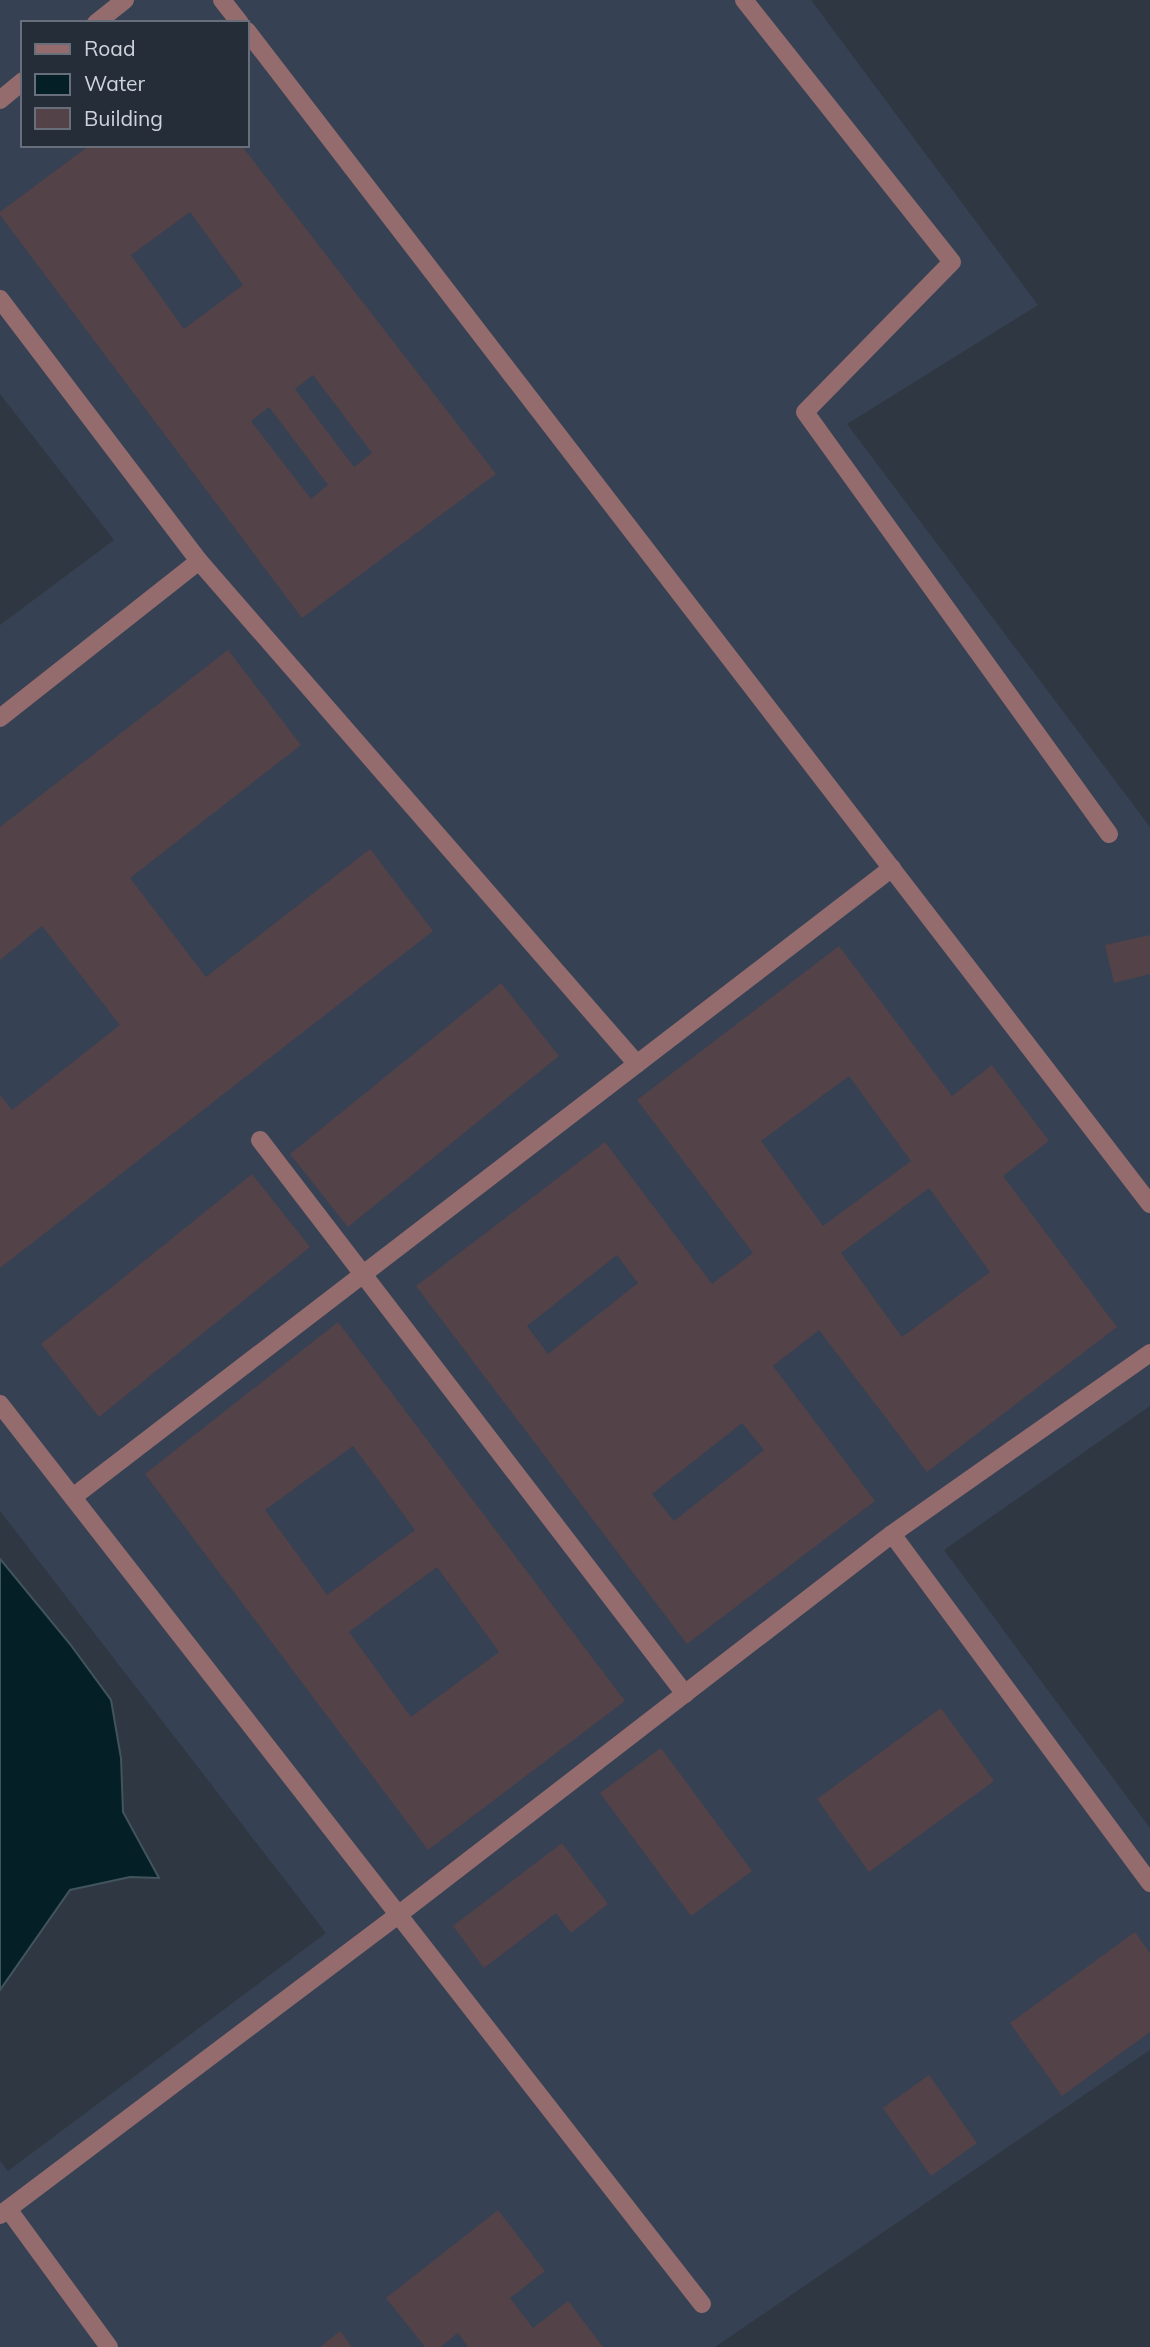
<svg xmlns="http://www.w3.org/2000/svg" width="1150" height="2347" font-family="Mulish,sans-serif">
	<rect width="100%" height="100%" fill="#2f3743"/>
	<path fill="#364153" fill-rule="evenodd" d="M0,0h811l227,305 -191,119 303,403v579l-206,144 206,278v222l-435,297h-715v-186l8,10 318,-238 -326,-422v-886l114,-85 -114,-146zM23,23h224v122h-224z"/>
	<polygon fill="#051f27" stroke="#41555d" stroke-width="2" points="0,1559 70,1644 111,1700 121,1758 123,1812 159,1878 130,1877 70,1890 0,1990"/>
	<g fill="#534248" fill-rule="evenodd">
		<path d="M90,145h151l255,329 -194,144 -302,-403v-3zM190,212l53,73 -59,44 -53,-74zM313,375l59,78 -18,14 -59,-78zM269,407l59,78 -17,14 -60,-78z"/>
		<polygon points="228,650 301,745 130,878 206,977 370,849 433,931 0,1268 0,1095 12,1110 120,1025 42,926 0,960 0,827"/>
		<polygon points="1150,935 1150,974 1114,983 1105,945"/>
		<path d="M839,946l113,150 40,-31 57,76 -46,35 114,151 -190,145 -108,-142 -46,36 102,135 -188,143 -271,-358 189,-144 107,142 41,-31 -116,-153zM849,1076l62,85 -88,65 -62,-85zM929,1188l61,84 -88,65 -61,-84zM617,1255l21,28 -90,71 -21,-28zM742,1423l22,27 -90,71 -22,-27z"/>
		<polygon points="501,983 559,1056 348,1227 290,1154"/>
		<polygon points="252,1174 310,1247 99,1417 41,1344"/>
		<path d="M338,1322l287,379 -197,149 -283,-376zM353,1446l62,84 -88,65 -62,-85zM437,1567l62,85 -88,65 -62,-85z"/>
		<polygon points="941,1708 994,1781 869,1872 817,1799"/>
		<polygon points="661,1748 752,1871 691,1916 600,1793"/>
		<polygon points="562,1843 608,1904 571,1933 556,1913 484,1968 453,1926"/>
		<polygon points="1135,1932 1150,1953 1150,2032 1062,2096 1010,2023"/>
		<polygon points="929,2075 977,2143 931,2176 883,2108"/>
		<polygon points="498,2210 545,2271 510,2298 533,2328 568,2301 603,2347 468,2347 458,2333 440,2347 425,2347 386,2298"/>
		<polygon points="340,2331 352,2347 320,2347"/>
	</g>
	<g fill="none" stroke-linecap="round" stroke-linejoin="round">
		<g stroke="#956c6e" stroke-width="18">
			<polyline points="222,0 240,23"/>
			<polyline points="744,0 952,262 805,412 1109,834"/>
			<polyline points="96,23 125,0"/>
			<polyline points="247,31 1150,1204"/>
			<polyline points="0,100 23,81"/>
			<polyline points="0,299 199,561 0,718"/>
			<polyline points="199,561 637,1064"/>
			<polyline points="260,1140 685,1694"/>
			<polyline points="0,1404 702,2304"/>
			<polyline points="73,1497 892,868"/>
			<polyline points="892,1534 1150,1353"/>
			<polyline points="8,2209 109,2347"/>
			<polyline points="0,2215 398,1915 892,1534 1150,1883"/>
		</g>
	</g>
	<rect x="21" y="21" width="228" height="126" fill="#252d39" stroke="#696f7a" stroke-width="2"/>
	<rect x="35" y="44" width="35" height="10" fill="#956c6e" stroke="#696f7a" stroke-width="2"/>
	<text x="84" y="56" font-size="21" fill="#ced3db">Road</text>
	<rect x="35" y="74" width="35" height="21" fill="#051f27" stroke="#696f7a" stroke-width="2"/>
	<text x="84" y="91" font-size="21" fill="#ced3db">Water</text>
	<rect x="35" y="108" width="35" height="21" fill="#534248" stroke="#696f7a" stroke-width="2"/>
	<text x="84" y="126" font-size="21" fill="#ced3db">Building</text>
</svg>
